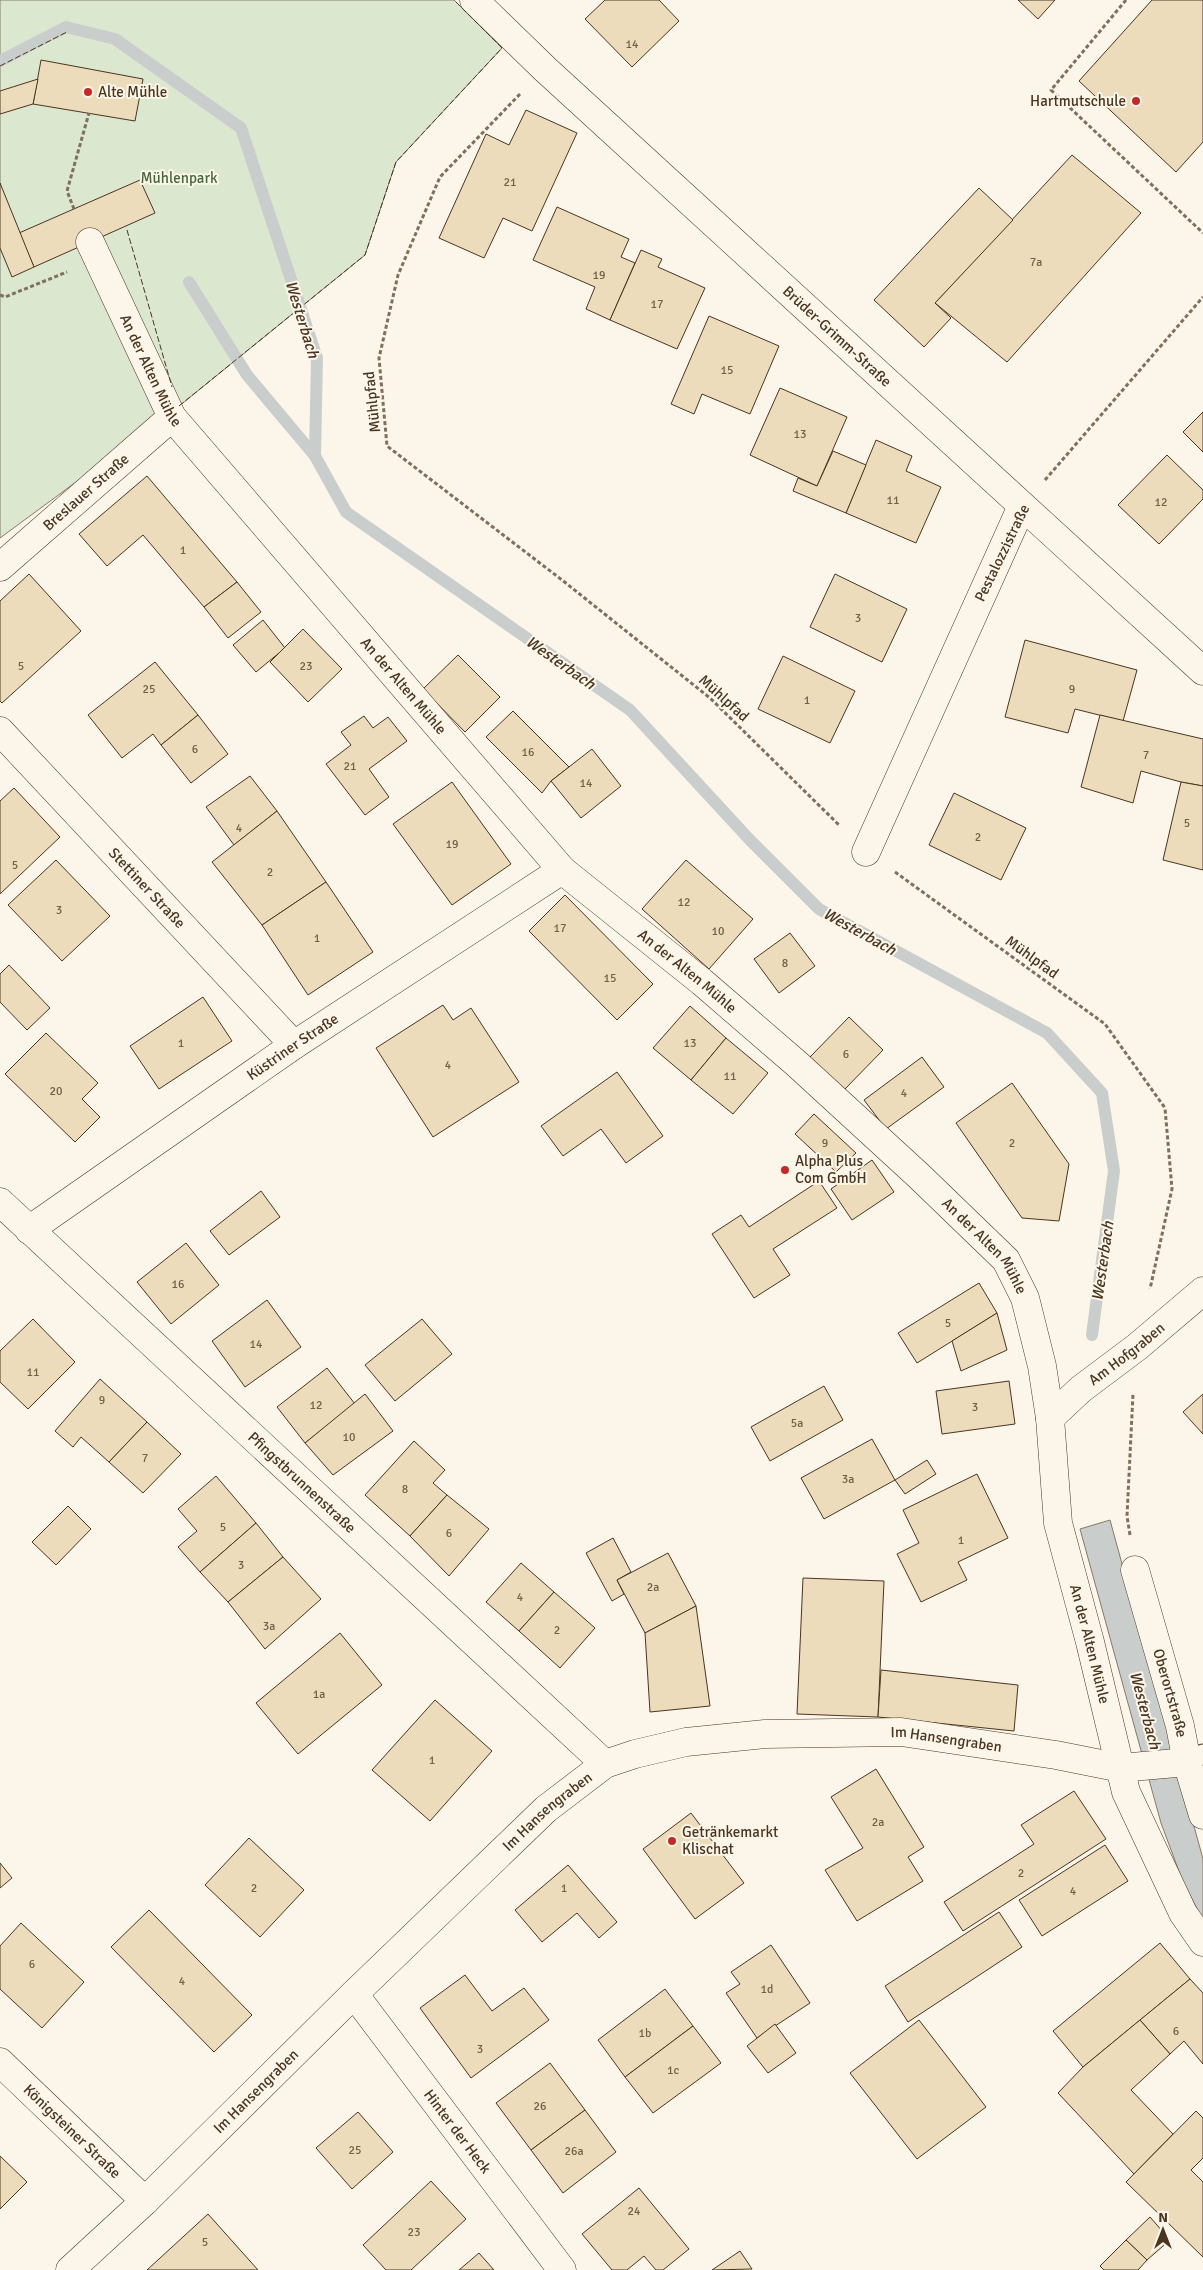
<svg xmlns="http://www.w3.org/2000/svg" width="1203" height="2270" font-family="Signika,sans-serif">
	<rect width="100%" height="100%" fill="#fbf6e9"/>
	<polygon fill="#dce7d0" stroke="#887966" points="0,0 454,0 502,48 396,162 365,255 178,407 0,538"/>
	<polygon fill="#c9cecd" stroke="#887966" points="1110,1520 1203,1859 1203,1920 1183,1882 1161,1823 1080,1529"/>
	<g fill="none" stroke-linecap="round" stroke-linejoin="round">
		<g stroke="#c9cecd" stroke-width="12">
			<polyline points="0,61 66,27 115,39 241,128 317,358 315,456 346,512 630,710 749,839 819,909 1047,1033 1102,1093 1114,1171 1092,1335"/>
			<polyline points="189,282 247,375 315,456"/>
		</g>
	</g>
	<g fill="#ecdcbc" stroke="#4a3520">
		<polygon points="605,0 659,0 679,21 632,67 585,19"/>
		<polygon points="1018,0 1055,0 1038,19"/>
		<polygon points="1152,0 1203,0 1203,142 1176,172 1079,81"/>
		<polygon points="41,60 143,79 135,121 33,104"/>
		<polygon points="38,79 33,104 0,114 0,91"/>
		<polygon points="526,110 577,133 532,231 503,218 484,258 439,238 486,134 509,145"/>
		<polygon points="1072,155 1141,213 1007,362 935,303"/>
		<polygon points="140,180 155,213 34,267 19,233"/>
		<polygon points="0,183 34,267 12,277 0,248"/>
		<polygon points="979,188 1013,220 935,303 951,318 924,347 874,300"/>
		<polygon points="557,207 629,239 621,257 635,263 610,320 586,309 595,287 533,260"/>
		<polygon points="641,250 662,259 658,267 705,288 677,349 610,320"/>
		<polygon points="709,316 779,346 750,414 702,394 694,414 671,404"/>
		<polygon points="780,388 847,417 817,486 750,455"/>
		<polygon points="1203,412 1203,452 1183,432"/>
		<polygon points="876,440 912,456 906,471 941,487 916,543 846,513"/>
		<polygon points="833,451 866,465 846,513 793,491 798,478 817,486"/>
		<polygon points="1167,455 1203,490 1203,499 1159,544 1118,505"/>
		<polygon points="147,476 237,582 204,607 143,535 107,566 79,534"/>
		<polygon points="29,574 81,631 2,703 0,701 0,601"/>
		<polygon points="835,574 907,609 882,662 810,627"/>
		<polygon points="237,582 261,612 228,638 204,607"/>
		<polygon points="263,620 285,648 256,672 233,645"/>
		<polygon points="303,629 342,669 308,702 270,662"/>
		<polygon points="1025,640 1137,670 1123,721 1075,709 1068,733 1005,717"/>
		<polygon points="458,655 500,697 465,732 423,689"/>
		<polygon points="783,656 855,691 830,743 758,709"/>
		<polygon points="155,662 198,715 161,745 153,734 122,758 88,715"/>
		<polygon points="513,711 569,767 551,781 542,793 486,737"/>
		<polygon points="198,715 228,754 191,783 161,745"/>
		<polygon points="1100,715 1203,739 1203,786 1181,782 1141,771 1133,803 1081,787"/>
		<polygon points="364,716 373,728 388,717 407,741 369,769 389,797 365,815 326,764 351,745 341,732"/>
		<polygon points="592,749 621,786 581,818 551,781"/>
		<polygon points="250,776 277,811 234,845 206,807"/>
		<polygon points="452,782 511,864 452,905 393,824"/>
		<polygon points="1181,782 1203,786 1203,870 1163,860"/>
		<polygon points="14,788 60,837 0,894 0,801"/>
		<polygon points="954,793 1026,828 1001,880 929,845"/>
		<polygon points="277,811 326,882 262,925 212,862"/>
		<polygon points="56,860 110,916 62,961 8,905"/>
		<polygon points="686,860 753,919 709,969 642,909"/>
		<polygon points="326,882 373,952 308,995 262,925"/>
		<polygon points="565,895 653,984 617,1020 529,931"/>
		<polygon points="790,933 815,966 779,993 754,959"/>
		<polygon points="9,965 50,1008 27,1030 0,1002 0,974"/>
		<polygon points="203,997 232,1041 159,1089 130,1046"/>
		<polygon points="443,1005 453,1020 471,1008 519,1082 433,1137 376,1048"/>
		<polygon points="690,1006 726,1038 691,1080 653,1048"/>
		<polygon points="849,1017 883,1050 844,1090 810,1057"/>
		<polygon points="46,1033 98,1083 82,1099 100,1117 75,1142 5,1074"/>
		<polygon points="726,1038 768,1073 733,1114 691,1080"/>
		<polygon points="922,1057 944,1087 886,1129 864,1100"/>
		<polygon points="617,1072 663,1136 626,1163 601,1129 563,1156 541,1126"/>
		<polygon points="1012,1083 1069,1164 1059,1221 1022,1218 956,1123"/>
		<polygon points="814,1114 856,1153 836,1172 795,1134"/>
		<polygon points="872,1160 894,1192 852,1220 831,1189"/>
		<polygon points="819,1181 837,1208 773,1249 790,1275 754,1298 712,1234 741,1215 749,1227"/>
		<polygon points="261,1191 280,1217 229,1255 210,1231"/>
		<polygon points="186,1243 219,1285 171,1324 137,1282"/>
		<polygon points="979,1283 997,1313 917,1363 898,1333"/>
		<polygon points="267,1300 301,1347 245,1387 212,1341"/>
		<polygon points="997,1313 1007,1350 961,1371 952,1341"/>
		<polygon points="33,1319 75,1362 28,1409 0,1382 0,1351"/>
		<polygon points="422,1319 452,1354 395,1401 365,1365"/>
		<polygon points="327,1368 355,1404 305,1443 277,1407"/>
		<polygon points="100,1379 147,1422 109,1462 81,1437 73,1447 55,1431"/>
		<polygon points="1009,1381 1015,1424 942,1434 936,1391"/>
		<polygon points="824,1386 843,1420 770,1461 751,1427"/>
		<polygon points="365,1394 393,1431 333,1475 305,1443"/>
		<polygon points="1203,1394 1203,1434 1183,1412"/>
		<polygon points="147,1422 181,1454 143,1493 109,1462"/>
		<polygon points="872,1439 895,1480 824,1519 801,1478"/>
		<polygon points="414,1441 445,1470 433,1483 447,1495 410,1536 365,1495"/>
		<polygon points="927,1460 936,1474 905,1494 895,1480"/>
		<polygon points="977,1474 1008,1538 958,1562 967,1580 921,1602 897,1554 919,1543 903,1510"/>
		<polygon points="216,1476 256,1523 200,1572 178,1547 197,1531 178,1509"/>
		<polygon points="447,1495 489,1529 449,1576 410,1536"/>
		<polygon points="68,1506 91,1529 56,1565 32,1542"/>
		<polygon points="256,1523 283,1557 228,1602 200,1572"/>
		<polygon points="613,1538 631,1572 617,1580 624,1594 612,1601 586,1553"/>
		<polygon points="668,1553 696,1606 645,1633 617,1580"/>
		<polygon points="283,1557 321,1599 265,1649 228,1602"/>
		<polygon points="521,1563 554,1592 519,1631 486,1602"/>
		<polygon points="803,1578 884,1581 878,1717 797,1714"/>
		<polygon points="554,1592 595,1628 560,1668 519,1631"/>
		<polygon points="696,1606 710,1706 650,1712 645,1633"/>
		<polygon points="340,1633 382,1685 298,1754 256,1703"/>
		<polygon points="881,1670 1018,1685 1014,1731 878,1717"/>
		<polygon points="435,1700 492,1751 430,1821 372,1770"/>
		<polygon points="876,1769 924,1847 908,1857 923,1881 857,1921 825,1870 863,1848 831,1797"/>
		<polygon points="1074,1791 1106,1839 963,1931 944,1902 1034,1844 1021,1825"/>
		<polygon points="691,1813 744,1883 695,1919 643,1849"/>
		<polygon points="249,1838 304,1890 260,1937 205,1885"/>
		<polygon points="1105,1845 1128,1881 1042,1936 1019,1900"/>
		<polygon points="0,1863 12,1878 0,1888"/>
		<polygon points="568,1865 617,1922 599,1938 577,1913 542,1942 515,1910"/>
		<polygon points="149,1910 252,2015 214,2052 111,1947"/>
		<polygon points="999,1912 1022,1947 908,2022 885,1986"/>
		<polygon points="21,1923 84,1982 42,2028 0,1989 0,1946"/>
		<polygon points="1160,1943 1190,1979 1083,2067 1053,2031"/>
		<polygon points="771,1945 810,2003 757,2038 726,1993 740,1984 731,1972"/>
		<polygon points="465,1975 492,2011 524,1988 549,2020 471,2078 420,2008"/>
		<polygon points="1190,1979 1203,1993 1203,2064 1184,2041 1170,2054 1140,2020"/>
		<polygon points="665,1989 693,2026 625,2077 598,2040"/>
		<polygon points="919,2020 986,2107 917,2159 850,2073"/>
		<polygon points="1140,2020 1170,2054 1131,2090 1173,2134 1134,2174 1058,2093 1083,2067"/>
		<polygon points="775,2024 796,2053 768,2073 747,2046"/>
		<polygon points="693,2026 721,2063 653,2113 625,2077"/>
		<polygon points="550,2063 585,2110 531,2150 496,2103"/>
		<polygon points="585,2110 616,2152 563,2193 531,2150"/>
		<polygon points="1196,2111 1203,2118 1203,2158 1191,2170 1203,2182 1203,2257 1126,2182"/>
		<polygon points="358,2112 393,2152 352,2189 316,2148"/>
		<polygon points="0,2156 27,2182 0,2209"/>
		<polygon points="431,2181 466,2219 411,2270 386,2270 363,2245"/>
		<polygon points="639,2188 689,2249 663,2270 656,2270 644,2256 627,2270 612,2270 582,2234"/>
		<polygon points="208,2214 258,2270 147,2270"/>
		<polygon points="1150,2217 1170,2240 1147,2260 1126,2240"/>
		<polygon points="1126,2240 1147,2260 1138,2270 1104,2270 1100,2266"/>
		<polygon points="740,2251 752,2269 712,2270"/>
		<polygon points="479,2253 494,2270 459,2270"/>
	</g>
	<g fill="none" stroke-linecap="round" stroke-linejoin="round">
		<g stroke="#4a3520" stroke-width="21">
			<polyline id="service" points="1187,1762 1203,1754"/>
		</g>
		<g stroke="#4a3520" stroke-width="29">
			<g id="minor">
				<path id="s1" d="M474,0l71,69 658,602"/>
				<path id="s2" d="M90,242l82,175 390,453 140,112 95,82 122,112 87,84 19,38 17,68 8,52 8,105 32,119 36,150 57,121 20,29"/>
				<path id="s3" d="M0,567l172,-150"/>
				<path id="s4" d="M0,731l294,314"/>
				<polyline points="866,852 1022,506"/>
				<path id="s5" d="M0,1202l605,562"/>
				<path id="s6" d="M29,1230l265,-185 268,-175"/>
				<path id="s7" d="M1050,1418l31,-29 56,-42 66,-56"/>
				<path id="s8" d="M1135,1570l45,156 7,36 16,53"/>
				<path id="s9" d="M354,1994l208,276"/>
				<path id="s10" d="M0,2062l145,139"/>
				<path id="s11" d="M70,2270l75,-69 209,-207 192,-185 59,-45 30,-10 51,-12 79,-8 136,-2 155,23 65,13 66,-6"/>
			</g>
		</g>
		<g stroke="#7f6f5c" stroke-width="3" stroke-dasharray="4 2.5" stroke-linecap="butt">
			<polyline points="1126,0 1051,90 1203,233"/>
			<polyline points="520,94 440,177 398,275 379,358 387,446 562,580 710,698 839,825"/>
			<polyline points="74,209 67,191 89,113"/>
			<polyline points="0,295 5,297 67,272"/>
			<polyline points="1045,480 1203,297"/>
			<polyline points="895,872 1105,1024 1165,1108 1172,1189 1150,1289"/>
			<polyline points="1130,1535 1127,1516 1133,1394"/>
		</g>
		<use href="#service" stroke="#fbf6e9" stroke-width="19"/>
		<use href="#minor" stroke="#fbf6e9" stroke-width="28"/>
		<g stroke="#4a3520" stroke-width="1" stroke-dasharray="6 2.5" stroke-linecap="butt">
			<polyline points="0,66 67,32"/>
			<polyline points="127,230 172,387"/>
			<polyline points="179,406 365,255 396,162 502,48 454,0"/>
		</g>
	</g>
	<g fill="#c62828" stroke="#fbf6e9" stroke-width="2">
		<circle cx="88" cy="92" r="5"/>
		<circle cx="1136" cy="101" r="5"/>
		<circle cx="785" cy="1170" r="5"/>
		<circle cx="672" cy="1841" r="5"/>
	</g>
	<g text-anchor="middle" stroke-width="4" stroke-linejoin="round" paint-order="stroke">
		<g font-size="12" fill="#725f47">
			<text x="632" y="48">14</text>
			<text x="510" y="186">21</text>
			<text x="1036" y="266">7a</text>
			<text x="599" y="279">19</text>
			<text x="657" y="308">17</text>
			<text x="727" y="374">15</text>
			<text x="800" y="438">13</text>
			<text x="893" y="504">11</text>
			<text x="1161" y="506">12</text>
			<text x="183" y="554">1</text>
			<text x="858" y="622">3</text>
			<text x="21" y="670">5</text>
			<text x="306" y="670">23</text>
			<text x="149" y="693">25</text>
			<text x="1072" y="693">9</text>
			<text x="807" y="704">1</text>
			<text x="195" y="753">6</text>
			<text x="528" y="756">16</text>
			<text x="1146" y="759">7</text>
			<text x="350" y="770">21</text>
			<text x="586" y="787">14</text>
			<text x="1187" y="827">5</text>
			<text x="239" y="832">4</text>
			<text x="978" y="841">2</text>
			<text x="452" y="848">19</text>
			<text x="15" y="869">5</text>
			<text x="270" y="876">2</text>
			<text x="684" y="906">12</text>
			<text x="59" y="914">3</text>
			<text x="560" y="932">17</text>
			<text x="718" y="935">10</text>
			<text x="317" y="942">1</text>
			<text x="785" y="967">8</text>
			<text x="610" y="982">15</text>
			<text x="181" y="1047">1</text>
			<text x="690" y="1047">13</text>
			<text x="846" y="1058">6</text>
			<text x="448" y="1069">4</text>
			<text x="730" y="1080">11</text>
			<text x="56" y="1095">20</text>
			<text x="904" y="1097">4</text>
			<text x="825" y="1147">9</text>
			<text x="1012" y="1147">2</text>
			<text x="178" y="1288">16</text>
			<text x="948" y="1327">5</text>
			<text x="256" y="1348">14</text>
			<text x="33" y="1376">11</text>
			<text x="102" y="1404">9</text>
			<text x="316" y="1409">12</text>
			<text x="975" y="1411">3</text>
			<text x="797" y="1427">5a</text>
			<text x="349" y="1441">10</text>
			<text x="145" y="1462">7</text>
			<text x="848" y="1483">3a</text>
			<text x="405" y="1493">8</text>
			<text x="223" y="1531">5</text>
			<text x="449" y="1537">6</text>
			<text x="961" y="1544">1</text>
			<text x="241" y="1569">3</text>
			<text x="653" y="1591">2a</text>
			<text x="520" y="1601">4</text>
			<text x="269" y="1630">3a</text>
			<text x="557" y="1634">2</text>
			<text x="319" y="1698">1a</text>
			<text x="432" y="1764">1</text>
			<text x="878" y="1826">2a</text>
			<text x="1021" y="1877">2</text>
			<text x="254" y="1892">2</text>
			<text x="564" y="1892">1</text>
			<text x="1073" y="1895">4</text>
			<text x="32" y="1968">6</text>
			<text x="182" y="1985">4</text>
			<text x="767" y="1993">1d</text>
			<text x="1176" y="2035">6</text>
			<text x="645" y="2037">1b</text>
			<text x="480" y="2053">3</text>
			<text x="673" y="2074">1c</text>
			<text x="540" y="2110">26</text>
			<text x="355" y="2154">25</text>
			<text x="574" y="2155">26a</text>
			<text x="634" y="2215">24</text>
			<text x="414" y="2236">23</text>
			<text x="205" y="2246">5</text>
		</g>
		<g font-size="15" fill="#4a3520" stroke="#fbf6e9" text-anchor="start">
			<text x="98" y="97">Alte Mühle</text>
			<text x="1126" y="106" text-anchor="end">Hartmutschule</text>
			<text x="795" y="1166">Alpha Plus<tspan x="795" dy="17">Com GmbH</tspan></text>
			<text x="682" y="1837">Getränkemarkt<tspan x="682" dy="17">Klischat</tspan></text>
		</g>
		<g font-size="15" fill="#436837" stroke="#fbf6e9">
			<text x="179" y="183">Mühlenpark</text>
		</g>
		<g font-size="15" fill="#4a3520" stroke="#fbf6e9">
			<text dy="5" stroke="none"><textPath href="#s1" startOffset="495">Brüder-Grimm-Straße</textPath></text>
			<text dy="5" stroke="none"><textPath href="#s2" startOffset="142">An der Alten Mühle</textPath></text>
			<text transform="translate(372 402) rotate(-96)" y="5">Mühlpfad</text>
			<text dy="5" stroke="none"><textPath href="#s3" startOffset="114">Breslauer Straße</textPath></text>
			<text transform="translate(1002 553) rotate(-64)" y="5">Pestalozzistraße</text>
			<text dy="5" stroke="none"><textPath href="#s2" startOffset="548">An der Alten Mühle</textPath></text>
			<text transform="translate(724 698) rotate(42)" y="5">Mühlpfad</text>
			<text dy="5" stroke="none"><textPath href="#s4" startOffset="215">Stettiner Straße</textPath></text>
			<text transform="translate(1032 957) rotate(36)" y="5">Mühlpfad</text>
			<text dy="5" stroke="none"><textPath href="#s2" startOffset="952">An der Alten Mühle</textPath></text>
			<text dy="5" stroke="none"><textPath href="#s6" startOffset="321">Küstriner Straße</textPath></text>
			<text dy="5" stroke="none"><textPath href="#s2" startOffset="1358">An der Alten Mühle</textPath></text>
			<text dy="5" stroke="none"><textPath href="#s7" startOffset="100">Am Hofgraben</textPath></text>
			<text dy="5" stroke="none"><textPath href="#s5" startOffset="412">Pfingstbrunnenstraße</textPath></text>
			<text dy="5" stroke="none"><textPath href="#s2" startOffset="1778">An der Alten Mühle</textPath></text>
			<text dy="5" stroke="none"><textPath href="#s8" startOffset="128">Oberortstraße</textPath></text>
			<text dy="5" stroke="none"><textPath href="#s11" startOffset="1082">Im Hansengraben</textPath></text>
			<text dy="5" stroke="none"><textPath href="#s11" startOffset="662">Im Hansengraben</textPath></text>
			<text dy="5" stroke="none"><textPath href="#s11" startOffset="258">Im Hansengraben</textPath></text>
			<text dy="5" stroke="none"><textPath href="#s10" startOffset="100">Königsteiner Straße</textPath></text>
			<text dy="5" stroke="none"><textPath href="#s9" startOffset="172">Hinter der Heck</textPath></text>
		</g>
		<g font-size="16" font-style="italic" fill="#4a3520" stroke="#fbf6e9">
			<text transform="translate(303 319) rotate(73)" y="6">Westerbach</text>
			<text transform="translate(561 662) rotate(35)" y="6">Westerbach</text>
			<text transform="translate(860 931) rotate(29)" y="6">Westerbach</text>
			<text transform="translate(1102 1261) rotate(-82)" y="6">Westerbach</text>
			<text transform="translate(1146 1710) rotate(75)" y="6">Westerbach</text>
		</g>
	</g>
	<g transform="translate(1163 2230)" stroke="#fbf6e9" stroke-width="4" paint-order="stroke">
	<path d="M0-4L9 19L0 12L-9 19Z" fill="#4a3520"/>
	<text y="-8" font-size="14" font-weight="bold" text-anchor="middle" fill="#4a3520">N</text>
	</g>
</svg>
